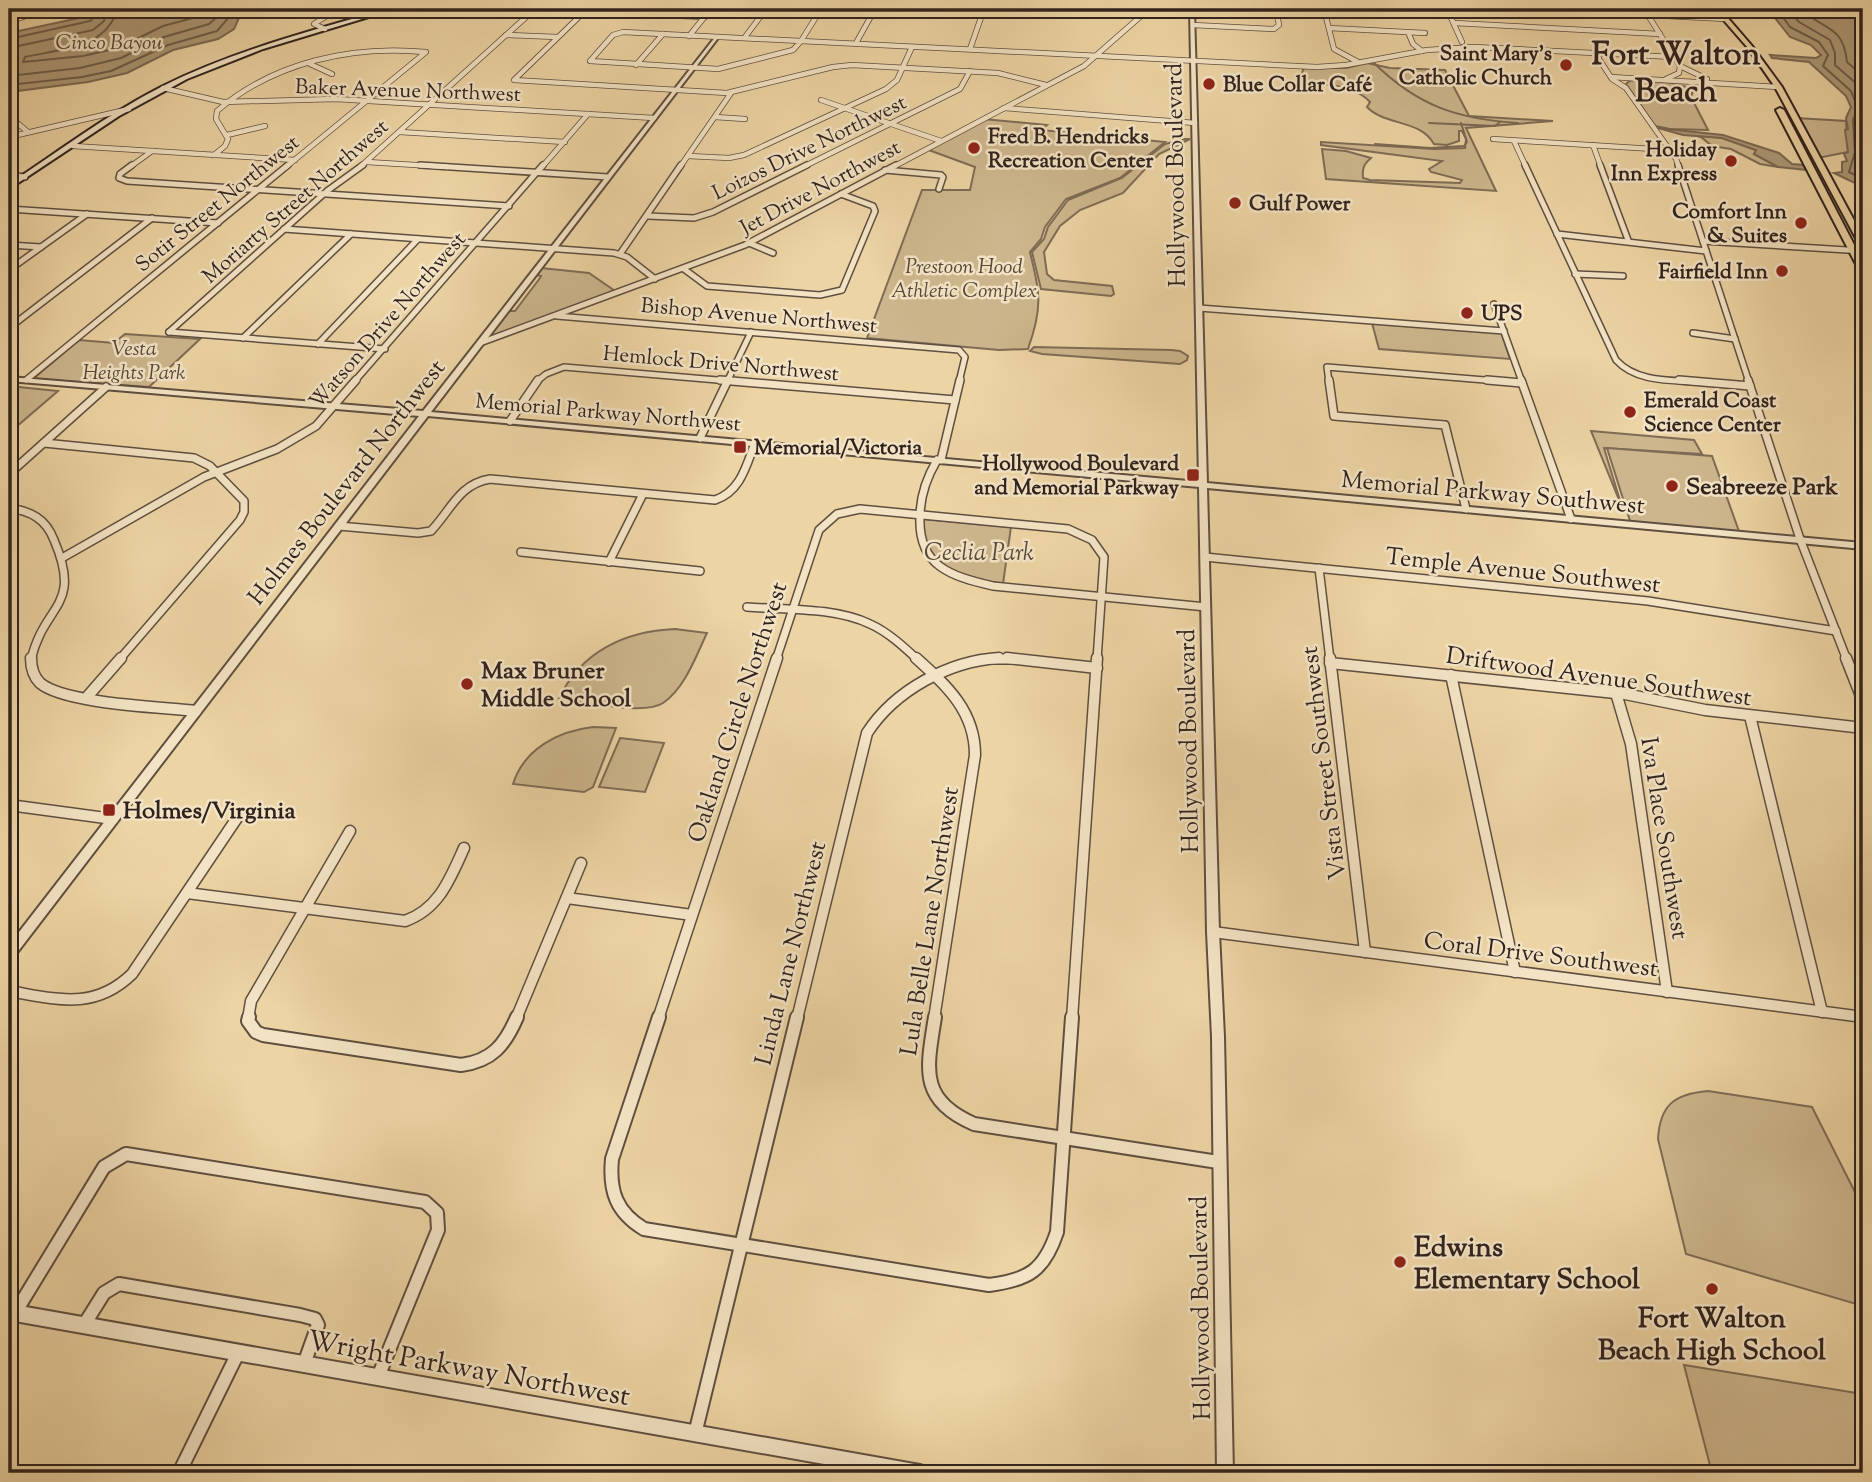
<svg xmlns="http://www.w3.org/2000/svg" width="1872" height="1482" font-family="'Sorts Mill Goudy',serif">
	<rect width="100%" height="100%" fill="#edd4a4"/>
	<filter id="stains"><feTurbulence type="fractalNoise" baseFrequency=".00286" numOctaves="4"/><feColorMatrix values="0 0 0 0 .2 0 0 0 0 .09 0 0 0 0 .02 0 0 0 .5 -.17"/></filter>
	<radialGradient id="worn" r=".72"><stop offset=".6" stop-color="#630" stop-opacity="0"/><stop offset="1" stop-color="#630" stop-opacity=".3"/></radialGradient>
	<g fill="#cdb68d" stroke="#7e6c56" stroke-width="2">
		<path d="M1367,63l23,5 55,2 24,46 84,5 -87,7 30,63 -170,-12 -4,-30 24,2 25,7c-7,6 -9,10 -8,20l7,2 90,3 2,-3 -31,-8 -2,-3 13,-8 -121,-16v-3l113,7 31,-1 1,-9 -4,-8h-3v10l-12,4 -13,-1c-14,-25 -49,-18 -67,-37l3,-5c-14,-16 -41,-18 -61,-18l-7,-11 2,-5h42z"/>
		<polygon points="1631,80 1665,81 1690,88 1693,91 1691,97 1708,130 1670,129 1655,126 1626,84"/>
		<polygon points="1796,118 1846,121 1848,152 1818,158"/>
		<path d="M983,119l64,6 -6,5 124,12 -45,36 -54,21 -21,28 -4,12 -11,13c10,42 13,55 -2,97l-29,1 -132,-12 55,-148h48l5,-23 -49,-18z"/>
		<polygon points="1693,135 1722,138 1753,149 1757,150 1754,154 1778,167 1760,164 1731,149 1712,146 1701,137"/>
		<polygon points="1185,139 1190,139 1159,154 1123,193 1080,210 1060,226 1044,252 1047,274 1054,280 1112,286 1114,294 1111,296 1041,289 1032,252 1044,239 1048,227 1068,200 1122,178 1165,144"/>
		<polygon points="541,268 589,273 615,291 487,338 509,311 515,311 540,278 541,276 536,275"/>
		<polygon points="1372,323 1501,332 1510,359 1379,349"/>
		<polygon points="125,334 200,339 149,387 33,379 79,340 114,343"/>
		<polygon points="1034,347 1171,350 1180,351 1188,356 1187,360 1180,364 1042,354 1030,351"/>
		<polygon points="9,386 58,391 9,433"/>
		<polygon points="1591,431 1694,440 1702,454 1604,448 1622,507"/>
		<polygon points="1607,448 1712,456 1740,534 1631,524"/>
		<polygon points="923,519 1011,527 1003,584 960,576 928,554 919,522"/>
		<path d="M675,629l32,4c-11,23 -22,55 -44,70 -19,13 -80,-2 -104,-4 21,-47 66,-68 116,-70z"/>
		<path d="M593,727l23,1 -23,59 -9,5 -71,-8c11,-35 45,-53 80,-57z"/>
		<polygon points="620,738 664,743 645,792 599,787"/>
		<path d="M1708,1091l104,16 51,101v98l-177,-52 -28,-115c2,-34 16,-45 50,-48z"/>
		<polygon points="1684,1365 1863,1394 1863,1473 1712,1473"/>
	</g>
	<g fill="#ad9876" stroke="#7b6953" stroke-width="2">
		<polygon points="94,9 243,9 234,29 218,39 173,50 127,73 88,82 9,92 9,33 79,18 88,15"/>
		<polygon points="1768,9 1863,9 1863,187 1834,173 1842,172 1842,162 1847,161 1844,154 1848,152 1845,130 1848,129 1846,118 1851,107 1846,96 1809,62 1772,58 1770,55 1816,58 1821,55 1811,45 1790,37"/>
		<polygon points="1658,128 1723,135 1779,153 1792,164 1804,165 1807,170 1778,167 1754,154 1756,150 1722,138 1683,135"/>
	</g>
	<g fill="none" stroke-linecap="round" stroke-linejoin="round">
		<g stroke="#6e5e4a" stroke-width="2">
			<path d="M117,9c-10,40 -58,40 -92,48l-2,5 60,-6 35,-8 45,-22 45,-12 6,-5"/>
			<polyline points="1777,9 1790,27 1819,42 1828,55 1823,66 1851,91 1858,108 1853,120 1855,152 1849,172 1863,179"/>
			<polyline points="1788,9 1799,22 1830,40 1835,53 1835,65 1858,85 1863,95"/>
			<path d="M1801,9c23,22 42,15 46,53l16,14"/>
			<polyline points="9,39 90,21 96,16 97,9"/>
			<polyline points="9,48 93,30 104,21 106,9"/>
			<polyline points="9,76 80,68 121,58 164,37 209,24 226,9"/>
			<polyline points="9,85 82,77 111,71 168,45 217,31 236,9"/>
		</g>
		<g stroke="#7b6953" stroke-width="2">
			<path d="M1374,63c44,43 83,56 144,60"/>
			<polyline points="1429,123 1495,126 1500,122"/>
			<polyline points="1375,144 1430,148 1464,146 1467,142 1461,123"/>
		</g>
		<g stroke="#5f4f40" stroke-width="6">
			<g id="minor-far4">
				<polyline points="1192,9 1248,9"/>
				<polyline points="1324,9 1334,49 1358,62"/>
				<polyline points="1447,9 1462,42"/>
				<polyline points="1581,9 1646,12"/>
				<polyline points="1644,9 1680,66 1679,73 1666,79"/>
				<polyline points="1648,15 1726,19"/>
				<polyline points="705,17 584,12 514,80 727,93 833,67 852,65 998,73 1046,85"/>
				<polyline points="9,22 46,9"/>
				<polyline points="1454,23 1660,34"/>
				<polyline points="1193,25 1274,29 1279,25 1276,9"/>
				<polyline points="1329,28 1425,33"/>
				<path d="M325,29l-11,-5c22,-17 43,-14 70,-13"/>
				<polygon points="623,32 801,41 793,50 718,69 590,61 613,35"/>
				<polyline points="1408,32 1413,44 1422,51"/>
				<polyline points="506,35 557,37"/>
				<polyline points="689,36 711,9"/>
				<polyline points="745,37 766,9"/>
				<polyline points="801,41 1317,67 1346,65 1427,50 1474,47 1674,57"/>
				<polyline points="801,41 821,9"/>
				<polyline points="856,43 875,9"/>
				<polyline points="970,49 984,9"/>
				<polyline points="1595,53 1612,79 1626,88 1676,159 1679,167"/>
				<polyline points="310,64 332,74"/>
				<polyline points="636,65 663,34"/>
				<polyline points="1680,66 1707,79"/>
				<polyline points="1611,77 1778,87"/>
				<polyline points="163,88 223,102 336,99 654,118"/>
				<polyline points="821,100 941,141"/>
				<polyline points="1004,108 1195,123"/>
				<polyline points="9,116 28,132"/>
				<polyline points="715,117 745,119"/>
				<polyline points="400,132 565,142"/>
				<polyline points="227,135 265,126"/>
				<polyline points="9,137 129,109"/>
				<polyline points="1493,139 1670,150"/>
				<polyline points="1514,141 1526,167"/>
				<polyline points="1593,145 1601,167"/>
				<polyline points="73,146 295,160"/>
				<path d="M214,155l11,-9 3,-7 -12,-20 1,-8c57,-49 135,-66 209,-59l-140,115"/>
				<polyline points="688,156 729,158 744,155 886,89 897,80 912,47"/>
				<polyline points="367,162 448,167"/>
				<polyline points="130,167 152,151"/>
				<polyline points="360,167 535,9"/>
				<polyline points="542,167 588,114"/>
				<polyline points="680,167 731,93"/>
				<polyline points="803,167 960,89 970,71"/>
				<polyline points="893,167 1084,66 1149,9"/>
			</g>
		</g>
		<g stroke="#5f4f40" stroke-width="8">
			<g id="minor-far3">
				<polyline points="132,165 120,174 119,178 127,181 509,206"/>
				<polyline points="420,165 608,177"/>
				<path d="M1525,165l91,195c21,23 56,20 84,22"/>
				<polyline points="1600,165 1628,240"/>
				<polyline points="1678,165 1749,382"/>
				<polyline points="885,170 941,175 943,177 939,189"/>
				<polyline points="9,175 25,177"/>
				<polyline points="9,209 218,223"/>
				<polyline points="648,216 694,218 713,212 807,165"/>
				<polyline points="284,229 614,253 627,257 655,279"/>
				<polyline points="1557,234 1706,251"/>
				<polyline points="1703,241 1863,251"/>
				<polyline points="749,243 773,253"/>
				<polyline points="9,245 41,247"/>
				<polyline points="620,254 681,165"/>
				<polyline points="684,269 707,286 820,295 842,290 875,211 873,206 841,194"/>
				<polyline points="9,270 87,214"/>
				<polyline points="1575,274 1623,276"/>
				<polyline points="1494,304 1522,382"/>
				<polyline points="1199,308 1504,331"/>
				<polyline points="557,316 959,350 965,357 959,382"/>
				<polyline points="9,328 152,218"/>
				<polyline points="169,332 327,191 363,165"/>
				<polyline points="169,332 385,349"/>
				<polyline points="1693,333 1735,339"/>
				<polyline points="243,338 351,234"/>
				<polyline points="480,343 745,245 896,165"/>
				<polyline points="318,344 418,239"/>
				<polyline points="26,380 288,165"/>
				<polyline points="354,382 543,165"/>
				<polyline points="536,382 546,374 564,367 741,382"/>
				<polyline points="727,382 751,332"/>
				<polyline points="1329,382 1327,367 1509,382"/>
			</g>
		</g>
		<g stroke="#5f4f40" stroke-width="10">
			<g id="minor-far2">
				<polyline points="720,380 955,400"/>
				<polyline points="1329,380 1334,416 1445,425 1466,509"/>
				<polyline points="1487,380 1522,383"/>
				<polyline points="1521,380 1571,519"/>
				<polyline points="1679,380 1750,386"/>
				<polyline points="1748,380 1800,539 1847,660"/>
				<polyline points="510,421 538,380"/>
				<polyline points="700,438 728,380"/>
				<polyline points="44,443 194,458 210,466 244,501 244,512 240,520 119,660"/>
				<path d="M937,460c-10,17 -17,37 -17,57 -2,49 30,59 73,69l213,21"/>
				<polyline points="941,460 960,380"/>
				<polyline points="9,474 106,387"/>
				<path d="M9,508c22,3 37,11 45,32 29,68 -10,63 -23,120"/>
				<path d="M339,526l79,7 13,-2c20,-21 28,-47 59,-52l225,21c26,-9 31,-34 40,-57"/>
				<polyline points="521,552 700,571"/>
				<polyline points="1205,557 1648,601 1836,631"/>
				<polyline points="62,558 204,477 277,449 316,426 356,380"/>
				<polyline points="609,562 643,494"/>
				<polyline points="1319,568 1330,660"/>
				<path d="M747,607c39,3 87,0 123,17 18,8 34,23 48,36"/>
				<polyline points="776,660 819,530 837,514 860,509 1068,529 1092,540 1104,557 1097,660"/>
				<polyline points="980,660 1034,660"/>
			</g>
		</g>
		<g stroke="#5f4f40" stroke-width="13">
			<g id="minor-far1">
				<path d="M31,658c0,9 2,18 9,25 25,21 122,24 156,28"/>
				<path d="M916,658c31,28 59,53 59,97l-41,264"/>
				<polyline points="1007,658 1097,668"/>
				<polyline points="1330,658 1365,952"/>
				<polyline points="1846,658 1863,701"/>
				<polyline points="1330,663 1625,694 1705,710 1863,728"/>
				<polyline points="1451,675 1515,972"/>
				<polyline points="1616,693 1631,744 1667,992"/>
				<polyline points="87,697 121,658"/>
				<polyline points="1750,716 1822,1012"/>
				<polyline points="9,805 113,819"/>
				<path d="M187,893l218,28c34,-12 45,-42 59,-73"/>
				<polyline points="567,898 692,915"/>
				<polyline points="1213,932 1863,1017"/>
				<path d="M9,991c47,8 85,20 123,-17l105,-156"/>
				<polyline points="248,1019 251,1001 350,831"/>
				<polyline points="516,1019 581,863"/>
				<polyline points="658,1019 777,658"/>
				<path d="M797,1019l70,-286c28,-43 82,-72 132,-75"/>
				<polyline points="1072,1019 1097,658"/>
			</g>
		</g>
		<g stroke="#5f4f40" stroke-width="16">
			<g id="minor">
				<path d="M249,1017l-1,4 8,11 7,3 198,30c31,-4 44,-20 56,-48"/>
				<path d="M659,1017l-47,142c-3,32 4,53 32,70l345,56c39,-5 55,-14 68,-53l15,-215"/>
				<path d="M935,1017c-8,51 -17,83 39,107l244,38"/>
				<polyline points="15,1313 104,1167 126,1154 425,1202 437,1213 438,1230 378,1377"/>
				<polyline points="84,1325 104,1293 119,1284 300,1315 315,1319 318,1325 304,1364"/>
				<polyline points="695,1434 797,1017"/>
				<polyline points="179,1473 238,1353"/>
			</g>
		</g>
		<g stroke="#5f4f40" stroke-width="4">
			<g id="tertiary">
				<polygon points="1190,9 1194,9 1207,483 1863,543 1863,549 1207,488 1219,932 1224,1037 1233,1473 1217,1473 1212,1037 1207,932 1199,487 428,416 13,958 9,959 9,945 419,416 9,381 9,377 423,411 716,36 718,38 431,412 1199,482"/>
				<polygon points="9,1304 920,1465 926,1467 928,1473 875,1473 9,1320"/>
			</g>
		</g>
		<g stroke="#30231e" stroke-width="4">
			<path id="secondary" d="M387,9h8l-132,40 -76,30 -68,37 -110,73v-5c50,-33 99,-70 152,-97 72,-36 149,-56 226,-78z"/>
		</g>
		<g stroke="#30231e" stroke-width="4">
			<g id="trunk">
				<polygon points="1714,9 1720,9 1752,46 1782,87 1863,237 1863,247 1859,244 1775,87 1748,48"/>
				<polygon points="1780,108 1784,110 1863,262 1863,273 1859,270 1776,110"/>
			</g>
		</g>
		<use href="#minor-far4" stroke="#f3e3c4" stroke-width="4.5"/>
		<use href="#minor-far3" stroke="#f3e3c4" stroke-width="5"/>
		<use href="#minor-far2" stroke="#f3e3c4" stroke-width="7"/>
		<use href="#minor-far1" stroke="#f3e3c4" stroke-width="10"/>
		<use href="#minor" stroke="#f3e3c4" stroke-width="12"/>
		<use href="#tertiary" fill="#f3e3c4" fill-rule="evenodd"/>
		<use href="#secondary" fill="#f3e3c4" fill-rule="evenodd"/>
		<use href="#trunk" fill="#edd4a4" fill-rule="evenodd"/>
	</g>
	<g fill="#8f2418" stroke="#f3e3c4" stroke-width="2.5">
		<circle cx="1566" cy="65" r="7"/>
		<circle cx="1209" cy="84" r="7"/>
		<circle cx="974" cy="148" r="7"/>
		<circle cx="1731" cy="161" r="7"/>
		<circle cx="1235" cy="203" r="7"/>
		<circle cx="1801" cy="223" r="7"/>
		<circle cx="1782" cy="271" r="7"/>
		<circle cx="1467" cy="313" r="7"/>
		<circle cx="1630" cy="412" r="7"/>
		<rect x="733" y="440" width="14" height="14" rx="3.5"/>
		<rect x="1186" y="468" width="14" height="14" rx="3.5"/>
		<circle cx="1672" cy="486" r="7"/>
		<circle cx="467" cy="684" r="7"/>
		<rect x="102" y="803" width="14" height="14" rx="3.5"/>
		<circle cx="1400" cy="1262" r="7"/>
		<circle cx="1712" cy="1289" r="7"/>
	</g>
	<g text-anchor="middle" stroke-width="5" stroke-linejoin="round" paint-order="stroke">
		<g font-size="21" font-style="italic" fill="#564638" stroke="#f3e3c4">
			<text x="109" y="49">Cinco Bayou</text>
		</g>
		<g font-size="21" font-weight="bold" fill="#30231e" stroke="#f3e3c4" text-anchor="start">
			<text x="1552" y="60" text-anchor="end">Saint Mary's<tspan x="1552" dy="24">Catholic Church</tspan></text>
			<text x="1223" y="91">Blue Collar Café</text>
			<text x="988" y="143">Fred B. Hendricks<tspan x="988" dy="24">Recreation Center</tspan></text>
			<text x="1717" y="156" text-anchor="end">Holiday<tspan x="1717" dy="24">Inn Express</tspan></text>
			<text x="1249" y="210">Gulf Power</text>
			<text x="1787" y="218" text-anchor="end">Comfort Inn<tspan x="1787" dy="24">&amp; Suites</tspan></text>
			<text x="1768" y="278" text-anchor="end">Fairfield Inn</text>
			<text x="1481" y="320">UPS</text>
			<text x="1644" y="407">Emerald Coast<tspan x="1644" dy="24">Science Center</tspan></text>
			<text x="754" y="454">Memorial/Victoria</text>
			<text x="1179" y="470" text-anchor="end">Hollywood Boulevard<tspan x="1179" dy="24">and Memorial Parkway</tspan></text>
		</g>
		<g font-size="21" fill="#30231e" stroke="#f3e3c4">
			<text transform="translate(408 90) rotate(2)" y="7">Baker Avenue Northwest</text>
			<text transform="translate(809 147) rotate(-26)" y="7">Loizos Drive Northwest</text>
			<text transform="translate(820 187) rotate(-28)" y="7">Jet Drive Northwest</text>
			<text transform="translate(295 201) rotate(-41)" y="7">Moriarty Street Northwest</text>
			<text transform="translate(217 203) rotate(-39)" y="7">Sotir Street Northwest</text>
			<text transform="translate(759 315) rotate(5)" y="7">Bishop Avenue Northwest</text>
			<text transform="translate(387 320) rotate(-49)" y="7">Watson Drive Northwest</text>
			<text transform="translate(721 363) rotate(5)" y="7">Hemlock Drive Northwest</text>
			<text transform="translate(608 412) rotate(5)" y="7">Memorial Parkway Northwest</text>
		</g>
		<g font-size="21" font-style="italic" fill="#57483a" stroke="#f3e3c4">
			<text x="964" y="273">Prestoon Hood<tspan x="964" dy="24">Athletic Complex</tspan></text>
			<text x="134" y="355">Vesta<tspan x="134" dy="24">Heights Park</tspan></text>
		</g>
		<g font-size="24" fill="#30231e" stroke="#f3e3c4">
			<text transform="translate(1175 175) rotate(-91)" y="8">Hollywood Boulevard</text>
			<text transform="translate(346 482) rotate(-52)" y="8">Holmes Boulevard Northwest</text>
			<text transform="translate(1493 492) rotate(5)" y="8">Memorial Parkway Southwest</text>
			<text transform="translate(1523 570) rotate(6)" y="8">Temple Avenue Southwest</text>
			<text transform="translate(1599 676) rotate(8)" y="8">Driftwood Avenue Southwest</text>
			<text transform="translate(737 712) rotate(-72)" y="8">Oakland Circle Northwest</text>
			<text transform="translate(1188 741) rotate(-91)" y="8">Hollywood Boulevard</text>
			<text transform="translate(1323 763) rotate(-97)" y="8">Vista Street Southwest</text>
			<text transform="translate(1665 838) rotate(81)" y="8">Iva Place Southwest</text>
			<text transform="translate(929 921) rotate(-81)" y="8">Lula Belle Lane Northwest</text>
			<text transform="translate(790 953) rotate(-76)" y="8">Linda Lane Northwest</text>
			<text transform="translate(1541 954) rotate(7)" y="8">Coral Drive Southwest</text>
			<text transform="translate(1200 1308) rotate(-91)" y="8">Hollywood Boulevard</text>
		</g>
		<g font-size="24" font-weight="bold" fill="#30231e" stroke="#f3e3c4" text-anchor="start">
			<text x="1686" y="494">Seabreeze Park</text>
			<text x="481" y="678">Max Bruner<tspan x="481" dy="28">Middle School</tspan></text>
			<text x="123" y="818">Holmes/Virginia</text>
		</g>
		<g font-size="24" font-style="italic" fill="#57483a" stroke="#f3e3c4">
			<text x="979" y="560">Ceclia Park</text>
		</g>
		<g font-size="28" font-weight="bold" fill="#30231e" stroke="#f3e3c4" text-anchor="start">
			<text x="1414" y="1256">Edwins<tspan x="1414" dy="32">Elementary School</tspan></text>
			<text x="1712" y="1327" text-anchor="middle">Fort Walton<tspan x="1712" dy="32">Beach High School</tspan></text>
		</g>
		<g font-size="28" fill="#30231e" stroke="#f3e3c4">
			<text transform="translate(469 1367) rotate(10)" y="10">Wright Parkway Northwest</text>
		</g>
		<g font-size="32" font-weight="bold" fill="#30231e" stroke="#f3e3c4">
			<text x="1676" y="64">Fort Walton<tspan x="1676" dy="37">Beach</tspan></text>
		</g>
	</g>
	<rect width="1872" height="1482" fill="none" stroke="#edd4a4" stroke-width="35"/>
	<rect x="10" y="10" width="1851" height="1461" fill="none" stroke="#30231e" stroke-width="3.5"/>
	<rect x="18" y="18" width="1837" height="1447" fill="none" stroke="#30231e" stroke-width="2"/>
	<rect width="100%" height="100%" filter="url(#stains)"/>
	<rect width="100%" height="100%" fill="url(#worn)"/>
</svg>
